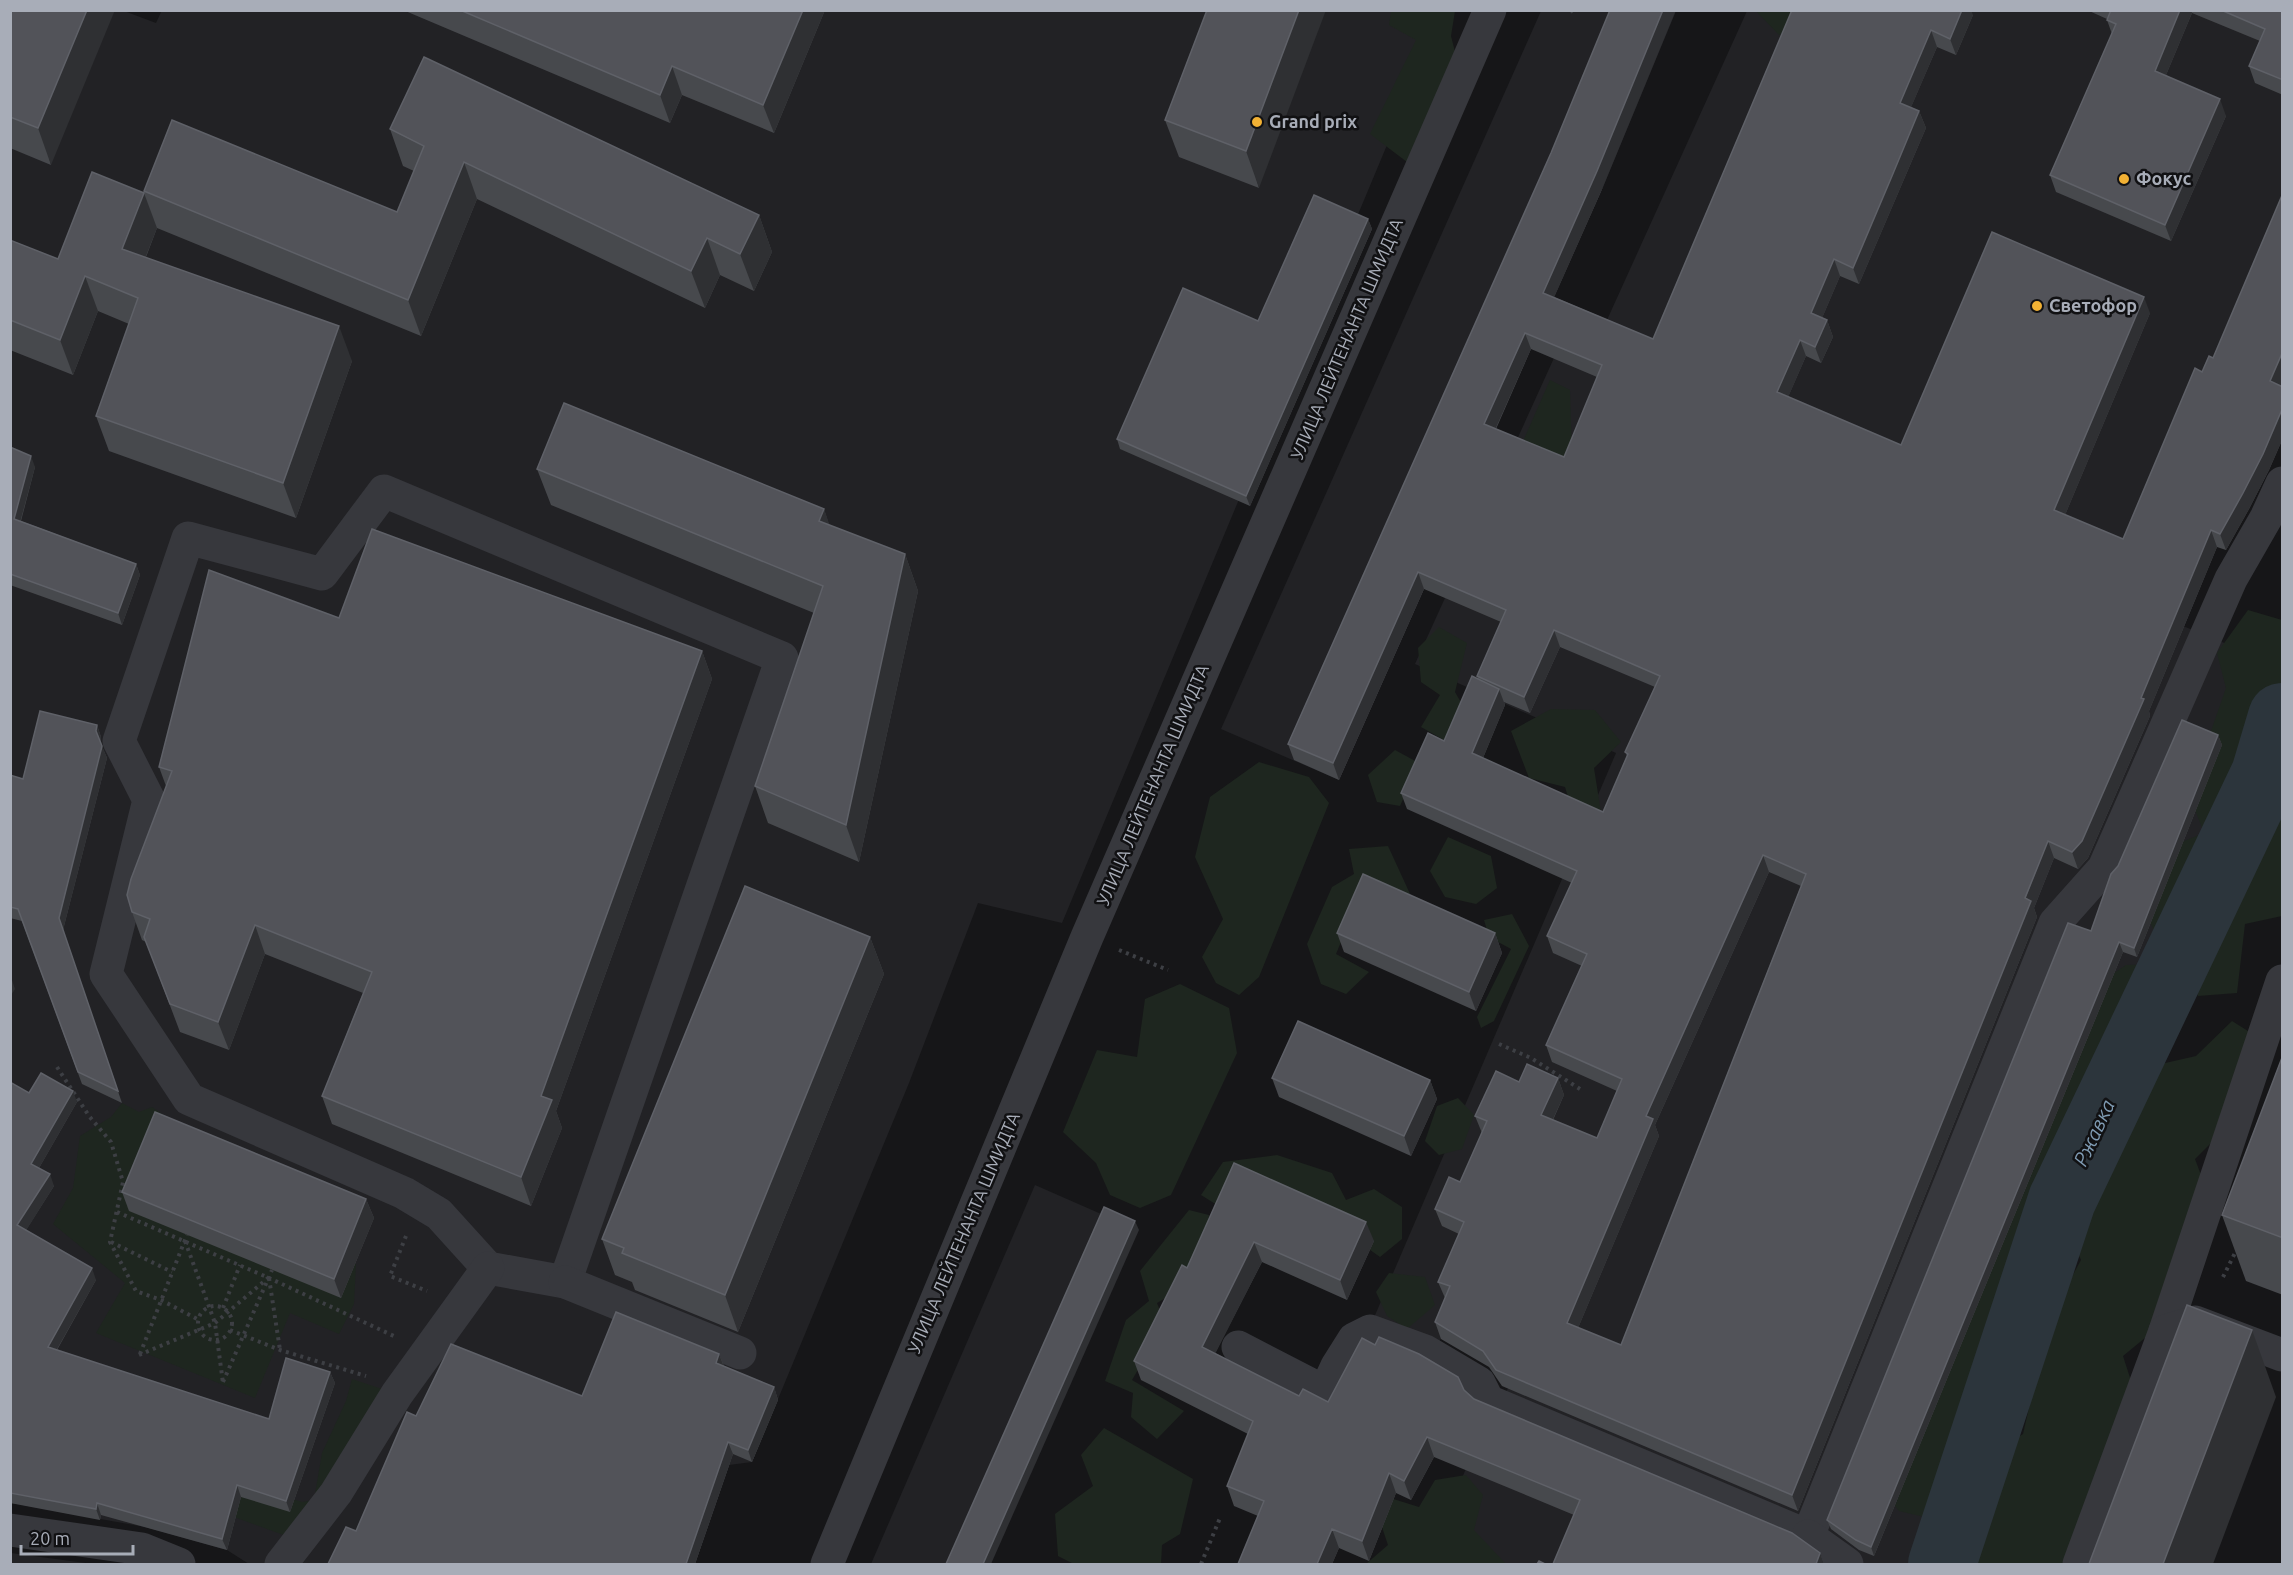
<svg xmlns="http://www.w3.org/2000/svg" width="2293" height="1575" font-family="Ubuntu,sans-serif">
	<rect width="100%" height="100%" fill="#161618"/>
	<g fill="#222225">
		<polygon points="162,10 1443,11 1062,923 978,903 909,1083 752,1462 729,1465 695,1564 249,1564 227,1550 145,1527 11,1503 10,11 124,11 156,23"/>
		<polygon points="1541,11 1676,11 1603,187 1339,780 1221,729"/>
		<polygon points="1747,11 2282,11 2282,383 2183,626 2278,665 2245,775 2049,1191 1922,1564 1473,1564 1434,1547 1482,1429 1509,1387 1456,1303 1438,1345 1373,1320 1616,753 1415,664 1554,358 1602,331"/>
		<polygon points="1035,1185 1108,1217 991,1564 871,1564"/>
		<polygon points="11,1553 93,1564 11,1564"/>
	</g>
	<g fill="#1e261f">
		<polygon points="1391,11 1455,11 1451,36 1466,95 1407,162 1370,134 1416,40 1389,25"/>
		<polygon points="1756,11 1817,11 1814,18 1779,35"/>
		<polygon points="1550,380 1570,390 1572,457 1517,455"/>
		<polygon points="2248,610 2282,620 2282,839 2281,843 2282,846 2282,916 2245,924 2237,993 2198,996 2190,952 2157,936 2136,895 2157,852 2204,833 2189,794 2226,688 2217,653"/>
		<polygon points="1439,627 1467,643 1455,692 1475,727 1460,749 1421,727 1440,695 1421,682 1418,648"/>
		<polygon points="1551,709 1595,710 1621,742 1594,768 1602,819 1577,827 1565,787 1529,778 1511,731"/>
		<polygon points="1395,750 1419,763 1400,806 1377,802 1368,775"/>
		<polygon points="1259,762 1309,777 1329,803 1259,977 1239,995 1216,983 1202,957 1223,919 1195,857 1210,797"/>
		<polygon points="1448,837 1491,856 1497,888 1476,904 1445,897 1430,871"/>
		<polygon points="1388,846 1411,896 1365,884 1336,954 1369,972 1346,994 1321,984 1307,944 1332,887 1354,874 1349,849"/>
		<polygon points="1512,914 1529,946 1494,1021 1481,1028 1477,1017 1511,949 1489,937 1484,920"/>
		<polygon points="2161,964 2159,1022 2064,1172 2035,1267 2021,1289 1941,1517 1937,1520 1899,1511 1895,1506 2039,1100 2073,1073 2072,1001 2126,965"/>
		<polygon points="1180,984 1229,1008 1237,1053 1171,1195 1140,1208 1110,1195 1096,1163 1063,1132 1097,1050 1137,1057 1145,999"/>
		<polygon points="2232,1021 2256,1036 2222,1132 2195,1159 2204,1183 2151,1333 2123,1356 2133,1387 2113,1564 1968,1564 1966,1562 1996,1451 2023,1434 2050,1317 2081,1260 2069,1234 2099,1199 2101,1162 2152,1066 2196,1056"/>
		<polygon points="1458,1098 1474,1115 1462,1149 1439,1155 1425,1141 1437,1106"/>
		<polygon points="122,1103 139,1112 152,1107 191,1134 275,1229 356,1264 354,1304 339,1334 290,1313 255,1398 96,1333 125,1283 53,1224 73,1188 80,1136 111,1117"/>
		<polygon points="1277,1155 1332,1173 1346,1200 1374,1189 1402,1207 1402,1239 1380,1257 1345,1232 1217,1205 1201,1195 1223,1162"/>
		<polygon points="1189,1210 1209,1215 1207,1239 1174,1293 1157,1303 1165,1323 1132,1380 1184,1411 1157,1439 1131,1417 1133,1393 1105,1381 1126,1320 1149,1301 1140,1271"/>
		<polygon points="1389,1273 1425,1277 1435,1305 1407,1329 1387,1316 1376,1292"/>
		<polygon points="352,1379 397,1394 300,1541 116,1474 207,1472 302,1502 314,1500 322,1453 346,1401"/>
		<polygon points="1104,1428 1193,1479 1180,1534 1162,1545 1161,1564 1074,1564 1058,1556 1055,1514 1093,1486 1081,1455"/>
		<polygon points="1466,1475 1483,1495 1474,1530 1506,1564 1366,1564 1388,1545 1376,1509 1387,1497 1419,1507 1435,1480"/>
	</g>
	<g fill="none" stroke-linecap="round" stroke-linejoin="round">
		<polyline stroke="#2c353c" stroke-width="68" points="1942,1564 2062,1200 2265,774 2282,717"/>
		<g stroke="#3d3f44" stroke-width="4" stroke-dasharray="3 4.5" stroke-linecap="butt">
			<polyline points="1571,10 1576,15"/>
			<polyline points="1119,950 1168,970"/>
			<polyline points="1499,1044 1531,1058 1580,1089"/>
			<polyline points="57,1067 89,1116 111,1142 123,1182 110,1242 136,1291 161,1300 199,1320"/>
			<polyline points="117,1212 269,1278 396,1337"/>
			<polyline points="406,1236 390,1276 427,1291"/>
			<polyline points="185,1241 215,1323 223,1383"/>
			<polyline points="111,1242 172,1272"/>
			<polyline points="2223,1277 2237,1249"/>
			<polyline points="269,1278 280,1350"/>
			<circle cx="215" cy="1323" r="17"/>
			<polyline points="223,1308 240,1265"/>
			<polyline points="230,1330 280,1350 366,1376"/>
			<polyline points="140,1354 187,1235"/>
			<polyline points="139,1355 215,1323 268,1278"/>
			<polyline points="223,1382 272,1270"/>
			<polyline points="1201,1564 1220,1518"/>
		</g>
		<g stroke="#37383d" stroke-width="33">
			<polygon points="384,491 782,658 565,1282 488,1268 439,1214 404,1193 189,1099 106,974 149,800 119,741 188,538 322,574"/>
			<polyline points="565,1282 740,1353"/>
			<polyline points="2165,1331 2282,981"/>
			<polyline points="1238,1347 1325,1392 1337,1366 1354,1339 1370,1331 1425,1351 1479,1383 1488,1401 1808,1536 2055,923 2104,868 2231,579 2266,518 2282,483"/>
			<polyline points="10,1530 142,1549 179,1564"/>
			<polyline points="1808,1536 1847,1564"/>
			<polyline points="281,1564 336,1493 397,1394 488,1268"/>
			<polyline points="827,1564 1087,937 1490,10"/>
			<polyline points="2079,1564 2165,1331 2195,1322 2282,1355"/>
		</g>
	</g>
	<g fill="#47494d" fill-rule="evenodd">
		<polygon points="10,10 51,165 10,148"/>
		<polygon points="403,10 825,10 774,133 682,95 670,123"/>
		<polygon points="1207,10 1259,188 1179,157 1165,120"/>
		<path d="M1792,10l181,5 -17,40 -19,-8 -26,60 8,4 7,17 -67,156 -19,-8 -18,42 5,2 6,17 -12,26 -15,-7 -18,41 113,48 249,-132 -85,202 58,24 79,-167 81,15v51l-14,32 -20,39 -23,41 -9,-3 -68,164 1,5 -62,142 -10,11 -24,-11 -20,50 3,9 -239,594 -296,-125 -13,-19 -48,-28 -6,-17 10,-24 -7,-16 21,-48 -17,-8 -7,-17 25,-27 22,-49 -7,-17 44,-34 39,-4 6,17 -11,25 44,18 20,-47 -65,-29 -6,-17 36,-79 -29,-13 -6,-17 25,-53 -165,-74 -6,-16 43,-52 34,-62 -1,-3 24,-54 -77,-33 -85,191 -45,-20 -6,-16 315,-557 -49,110 99,42zM1531,349l66,28 -33,80 -68,-28zM1560,647l95,40 -30,65 2,4 -24,56 -120,-54 22,-53 -1,-3 26,11zM1769,872l32,14 -180,459 -43,-17 81,-192 -4,-11z"/>
		<polygon points="2087,10 2283,10 2283,95 2255,83 2249,66 2260,41 2192,13 2166,75 2226,116 2171,241 2056,192 2050,175 2112,34 2107,20 2107,19"/>
		<polygon points="390,129 759,215 772,252 754,291 720,275 705,308 477,199 421,336 157,228 146,257 352,361 296,518 109,451 96,416 129,324 98,311 73,375 10,350 10,240 58,259 144,193 144,191 397,212 414,171 403,166"/>
		<polygon points="1368,219 1372,229 1250,506 1120,449 1117,439 1258,321"/>
		<polygon points="10,447 35,467 21,521 136,564 140,575 122,625 10,585"/>
		<polygon points="537,469 824,509 829,525 905,554 918,591 859,862 768,823 755,786 814,613 551,505"/>
		<polygon points="339,618 702,651 712,679 556,1111 562,1128 531,1206 332,1124 322,1096 363,993 265,954 229,1050 180,1032 146,942 142,940 132,912 166,786 159,767"/>
		<polygon points="97,725 101,737 100,742 107,758 63,930 122,1103 82,1084 22,921 10,918 10,775 23,779"/>
		<polygon points="2218,735 2222,745 2137,957 2123,952 1874,1556 1859,1550 1831,1529 1827,1520 2091,931"/>
		<polygon points="1337,933 1495,933 1502,953 1476,1011 1344,952"/>
		<polygon points="870,937 884,974 738,1332 635,1290 632,1282 615,1275 602,1239"/>
		<polygon points="2283,1055 2283,1295 2246,1281 2222,1215"/>
		<polygon points="1272,1078 1430,1080 1437,1099 1411,1156 1279,1097"/>
		<polygon points="10,1082 29,1093 77,1102 39,1168 54,1186 26,1230 96,1280 57,1350 269,1419 330,1372 335,1383 290,1512 241,1497 227,1550 101,1515 100,1520 10,1503"/>
		<polygon points="1234,1163 1374,1241 1347,1300 1262,1262 1215,1353 1299,1396 1328,1402 1464,1390 1474,1399 1820,1553 1824,1564 1553,1564 1574,1515 1434,1457 1411,1500 1396,1493 1369,1561 1339,1548 1332,1564 1238,1564 1258,1516 1234,1506 1227,1486 1248,1434 1141,1380 1134,1361 1187,1268"/>
		<polygon points="122,1192 366,1199 374,1218 341,1298 129,1211"/>
		<polygon points="719,1354 724,1366 774,1387 778,1400 752,1462 733,1454 695,1564 328,1564 356,1531 416,1416 582,1396"/>
	</g>
	<g fill="#2f3033">
		<polygon points="87,10 115,10 51,165 38,128"/>
		<polygon points="803,10 825,10 774,133 763,105"/>
		<polygon points="1299,10 1326,10 1259,188 1246,151"/>
		<polygon points="1663,10 1676,10 1603,187 1549,309 1543,293"/>
		<polygon points="1962,10 1971,10 1973,15 1956,55 1950,39"/>
		<polygon points="2180,10 2191,10 2192,13 2161,87 2155,71"/>
		<polygon points="1931,30 1937,47 1906,119 1900,103"/>
		<polygon points="672,66 682,95 670,123 660,95"/>
		<polygon points="2220,99 2226,116 2171,241 2165,225"/>
		<polygon points="1919,111 1926,128 1859,284 1853,268"/>
		<polygon points="464,162 477,199 421,336 408,300"/>
		<polygon points="144,193 157,228 135,284 122,249"/>
		<polygon points="759,215 772,252 754,291 740,254"/>
		<polygon points="1368,219 1372,229 1250,506 1246,496"/>
		<polygon points="707,238 720,275 705,308 691,271"/>
		<polygon points="1834,259 1840,276 1817,330 1811,313"/>
		<polygon points="85,276 98,311 73,375 60,340"/>
		<polygon points="2144,297 2150,313 2060,527 2054,510"/>
		<polygon points="1827,320 1833,337 1821,363 1815,347"/>
		<polygon points="339,326 352,361 296,518 283,483"/>
		<polygon points="1525,333 1531,349 1490,441 1484,424"/>
		<polygon points="1800,340 1806,356 1783,409 1777,392"/>
		<polygon points="2283,351 2283,383 2276,398 2270,381"/>
		<polygon points="2283,407 2283,438 2269,470 2249,509 2226,550 2220,534"/>
		<polygon points="31,456 35,467 18,530 14,519"/>
		<polygon points="824,509 837,546 819,521"/>
		<polygon points="2211,530 2217,547 2149,711 2150,716 2088,858 2078,869 2072,852 2141,698"/>
		<polygon points="905,554 918,591 859,862 846,825"/>
		<polygon points="136,564 140,575 122,625 118,613"/>
		<polygon points="1418,572 1424,589 1339,780 1333,763"/>
		<polygon points="1554,630 1560,647 1530,713 1524,697"/>
		<polygon points="702,651 712,679 556,1111 562,1128 531,1206 521,1177 541,1096"/>
		<polygon points="1499,689 1505,705 1478,770 1472,753"/>
		<polygon points="97,725 101,737 100,743 96,731"/>
		<polygon points="2218,735 2222,745 2137,957 2134,948"/>
		<polygon points="102,746 107,758 63,930 122,1103 59,918"/>
		<polygon points="2048,841 2054,858 2034,908 2037,917 1798,1511 1792,1495"/>
		<polygon points="1763,855 1769,872 1655,1125 1659,1136 1573,1340 1567,1323 1646,1116"/>
		<polygon points="255,925 265,954 229,1050 218,1022"/>
		<polygon points="1495,933 1502,953 1476,1011 1469,992"/>
		<polygon points="870,937 884,974 738,1332 725,1295"/>
		<polygon points="2119,942 2123,952 1874,1556 1871,1547"/>
		<polygon points="11,977 15,989 10,997 10,978"/>
		<polygon points="1558,1078 1564,1095 1547,1132 1541,1115"/>
		<polygon points="1430,1080 1437,1099 1411,1156 1404,1136"/>
		<polygon points="73,1091 77,1102 35,1175 31,1164"/>
		<polygon points="50,1174 54,1186 22,1237 17,1225"/>
		<polygon points="366,1199 374,1218 341,1298 334,1279"/>
		<polygon points="1135,1221 1139,1230 991,1564 983,1564"/>
		<polygon points="1366,1222 1374,1241 1347,1300 1340,1280"/>
		<polygon points="1254,1242 1262,1262 1209,1366 1202,1347"/>
		<polygon points="92,1268 96,1280 52,1358 48,1347"/>
		<polygon points="2252,1330 2276,1397 2213,1564 2163,1564"/>
		<polygon points="719,1354 724,1367 716,1363"/>
		<polygon points="330,1372 335,1383 290,1512 286,1501"/>
		<polygon points="774,1387 778,1400 752,1462 748,1450"/>
		<polygon points="1427,1437 1434,1457 1411,1500 1404,1481"/>
		<polygon points="728,1442 733,1454 695,1564 686,1564"/>
		<polygon points="1389,1473 1396,1493 1369,1561 1362,1541"/>
		<polygon points="237,1485 241,1497 227,1550 222,1539"/>
		<polygon points="97,1503 101,1515 100,1520 96,1509"/>
		<polygon points="1332,1529 1339,1548 1332,1564 1317,1564"/>
		<polygon points="1820,1553 1824,1564 1816,1564"/>
	</g>
	<g fill="#525359" stroke="#5f6168" stroke-width="1.5" fill-rule="evenodd">
		<polygon points="10,10 87,10 38,128 10,117"/>
		<polygon points="460,10 803,10 763,105 672,66 660,95"/>
		<polygon points="1207,10 1299,10 1246,151 1165,120"/>
		<path d="M1610,10h53l-66,161 -54,122 110,46 139,-329h170l-12,29 -19,-9 -31,73 19,8 -27,65 -39,92 -19,-9 -23,54 16,7 -12,27 -15,-7 -23,52 124,53 91,-213 152,65 -90,213 69,29 72,-171 7,4 7,-16 4,2 70,-165v158l-13,30 13,6v20l-20,47 -20,39 -23,41 -9,-4 -70,168 3,1 -62,142 -10,11 -24,-11 -23,57 6,3 -239,594 -296,-125 -13,-19 -48,-29 15,-36 -12,-4 26,-60 -29,-13 14,-32 11,5 27,-61 -12,-5 21,-45 23,11 8,-18 31,14 -17,37 56,23 25,-59 -76,-34 41,-91 -40,-18 30,-65 -176,-78 27,-60 16,8 28,-65 27,13 -27,64 131,59 25,-58 -3,-2 35,-76 -106,-46 -30,67 -47,-21 29,-66 -88,-38 -85,191 -45,-19 263,-591zM1525,333l77,32 -38,92 -80,-33zM1763,855l43,19 -185,471 -54,-22 86,-204 -7,-3z"/>
		<polygon points="2111,10 2180,10 2155,71 2220,99 2165,225 2050,175 2116,24 2107,20"/>
		<polygon points="2221,10 2283,10 2283,80 2249,66 2265,29"/>
		<polygon points="424,57 759,215 740,254 707,238 691,271 464,162 408,300 144,191 172,120 397,212 424,146 390,129"/>
		<polygon points="92,172 144,193 122,249 339,326 283,483 96,416 138,298 85,276 60,340 10,320 10,240 58,259"/>
		<polygon points="1314,195 1368,219 1246,496 1117,439 1183,288 1258,321"/>
		<polygon points="564,403 824,509 819,521 905,554 846,825 755,786 823,586 537,469"/>
		<polygon points="10,447 31,456 14,519 136,564 118,613 10,574"/>
		<polygon points="372,529 702,651 541,1096 552,1100 521,1177 322,1096 372,972 255,925 218,1022 170,1004 144,937 150,919 132,912 127,895 131,879 172,771 159,767 209,570 339,618"/>
		<polygon points="40,711 97,725 96,731 102,746 59,918 118,1091 78,1072 18,909 10,907 10,775 23,779"/>
		<polygon points="2182,720 2218,735 2134,948 2119,942 1871,1547 1856,1540 1827,1520 2068,923 2091,931 2111,874 2118,866"/>
		<polygon points="1363,874 1495,933 1469,992 1337,933"/>
		<polygon points="745,886 870,937 725,1295 622,1253 624,1248 602,1239"/>
		<polygon points="1298,1021 1430,1080 1404,1136 1272,1078"/>
		<polygon points="2283,1055 2283,1238 2222,1215"/>
		<polygon points="41,1073 73,1091 31,1164 50,1174 17,1225 92,1268 48,1347 269,1419 286,1358 330,1372 286,1501 237,1485 222,1539 97,1503 96,1509 10,1493 10,1082 29,1093"/>
		<polygon points="155,1112 366,1199 334,1279 122,1192"/>
		<polygon points="1234,1163 1366,1222 1340,1280 1254,1242 1202,1347 1299,1396 1303,1389 1328,1402 1362,1338 1375,1345 1379,1337 1419,1354 1458,1377 1464,1390 1474,1399 1792,1533 1820,1553 1816,1564 1553,1564 1580,1500 1427,1437 1404,1481 1389,1473 1362,1541 1332,1529 1317,1564 1238,1564 1264,1501 1227,1486 1253,1421 1134,1361 1182,1265 1187,1268"/>
		<polygon points="1104,1207 1135,1221 983,1564 946,1564"/>
		<polygon points="2187,1305 2252,1330 2163,1564 2089,1564"/>
		<polygon points="616,1312 719,1354 716,1363 774,1387 748,1450 728,1442 686,1564 328,1564 346,1527 356,1531 407,1412 416,1416 451,1344 582,1396"/>
		<polygon points="1539,1561 1545,1564 1537,1564"/>
	</g>
	<g fill="#f2b134" stroke="#111113" stroke-width="2">
		<circle cx="1257" cy="122" r="6"/>
		<circle cx="2124" cy="179" r="6"/>
		<circle cx="2037" cy="306" r="6"/>
	</g>
	<g text-anchor="middle" stroke-width="5" stroke-linejoin="round" paint-order="stroke">
		<g font-size="18" font-weight="bold" fill="#a8adb8" stroke="#111113" text-anchor="start">
			<text x="1269" y="128">Grand prix</text>
			<text x="2136" y="185">Фокус</text>
			<text x="2049" y="312">Светофор</text>
		</g>
		<g font-size="18" fill="#a8adb8" stroke="#111113">
			<text transform="translate(1347 339) rotate(-67)" y="6">УЛИЦА ЛЕЙТЕНАНТА ШМИДТА</text>
			<text transform="translate(1153 785) rotate(-67)" y="6">УЛИЦА ЛЕЙТЕНАНТА ШМИДТА</text>
			<text transform="translate(964 1233) rotate(-67)" y="6">УЛИЦА ЛЕЙТЕНАНТА ШМИДТА</text>
		</g>
		<g font-size="20" font-style="italic" fill="#7f9bb3" stroke="#111113">
			<text transform="translate(2094 1133) rotate(-65)" y="7">Ржавка</text>
		</g>
	</g>
	<rect width="2293" height="1575" fill="none" stroke="#a8adb8" stroke-width="24"/>
	<path d="M21 1545v9h112v-9" fill="none" stroke="#a8adb8" stroke-width="3"/>
	<text x="30" y="1545" font-size="18" fill="#a8adb8" stroke="#111113" stroke-width="4.5" paint-order="stroke">20 m</text>
</svg>
